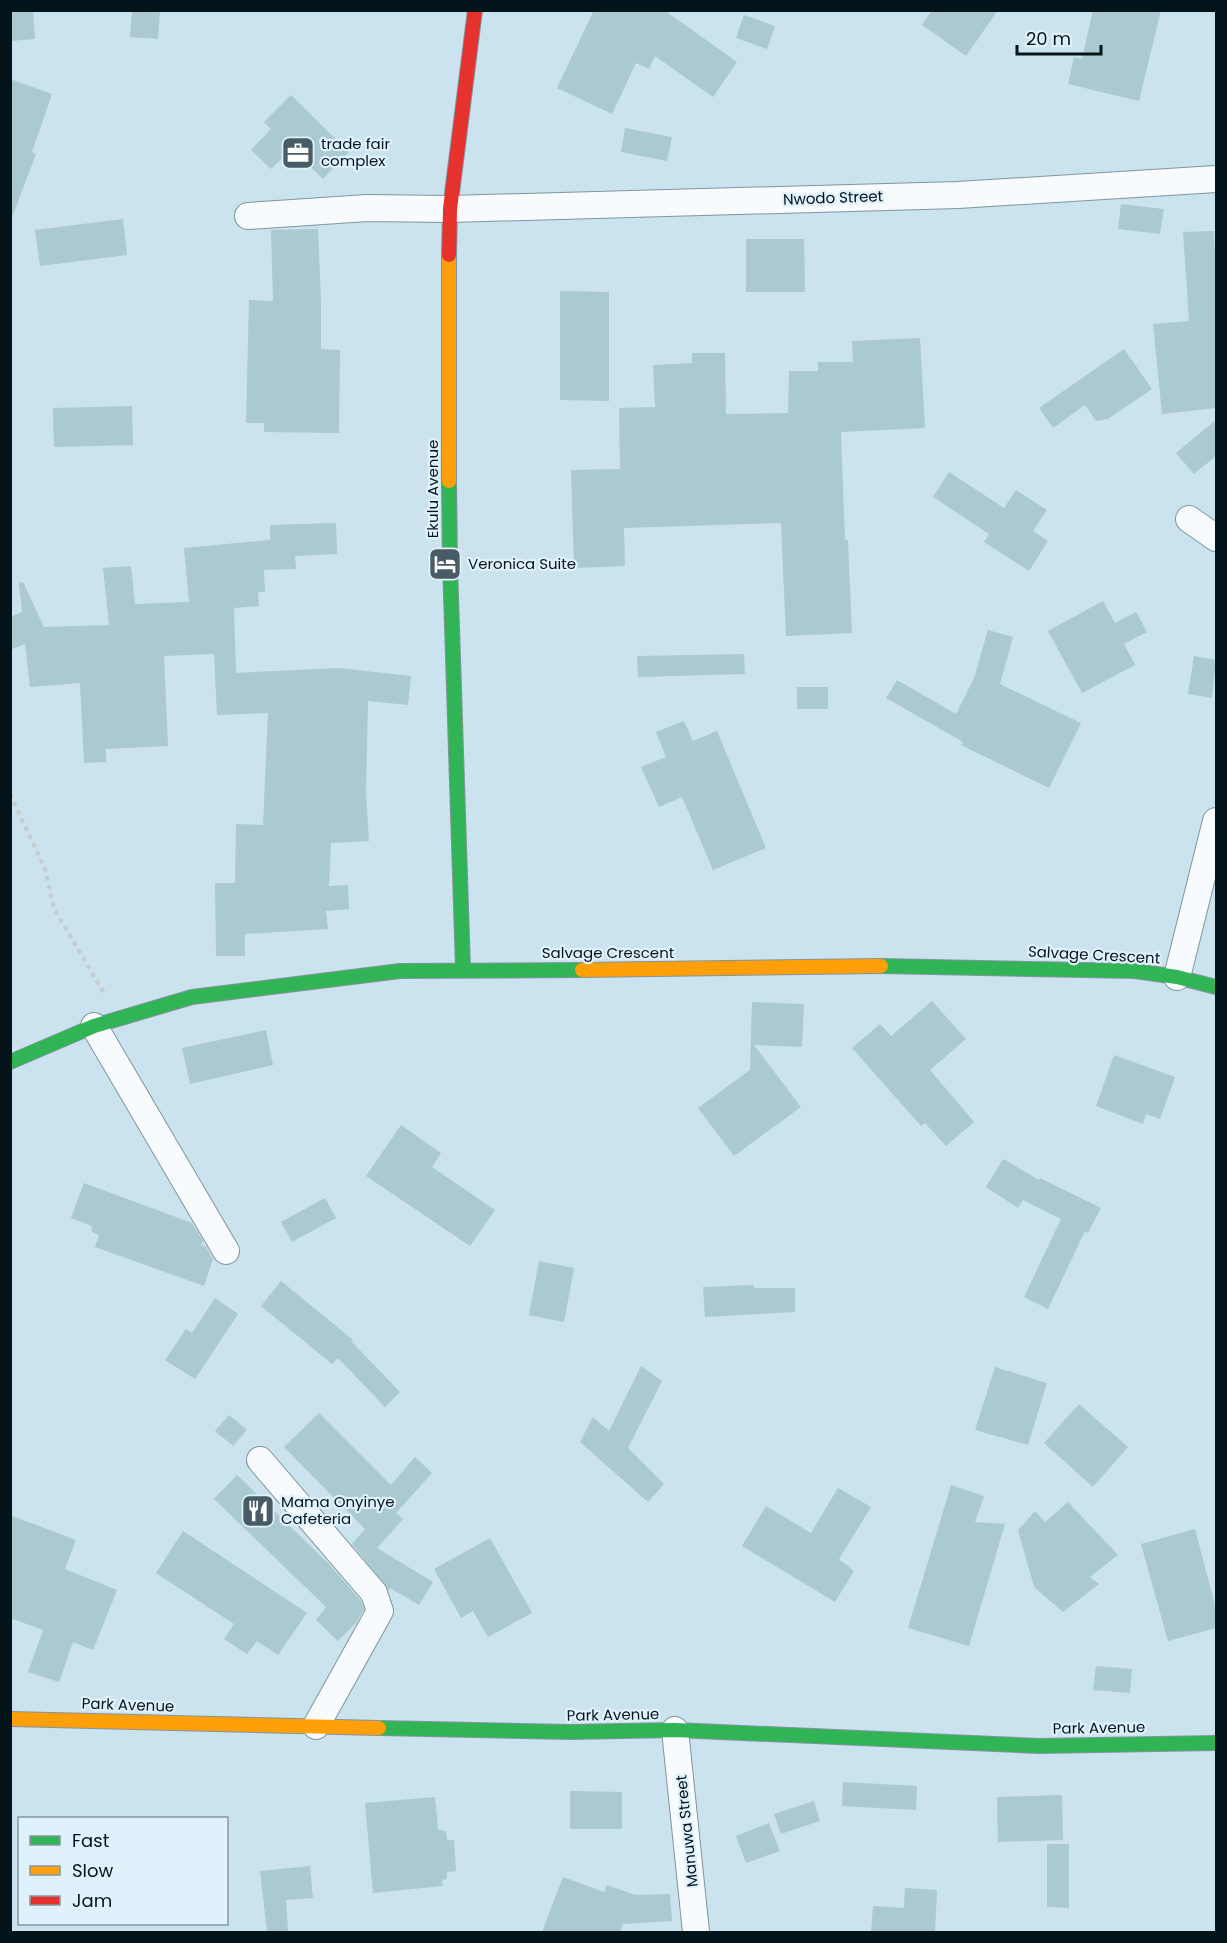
<svg xmlns="http://www.w3.org/2000/svg" width="1227" height="1943" font-family="Poppins,sans-serif">
	<rect width="100%" height="100%" fill="#cae3ef"/>
	<g fill="#aac9d1">
		<polygon points="10,10 33,10 35,39 10,41"/>
		<polygon points="132,10 160,10 158,39 130,37"/>
		<polygon points="594,10 664,10 737,62 713,97 655,56 649,69 636,63 612,114 557,88"/>
		<polygon points="932,10 998,10 966,56 922,25"/>
		<polygon points="1093,10 1161,10 1139,101 1068,84 1074,57 1082,59"/>
		<polygon points="744,15 775,26 767,49 736,38"/>
		<polygon points="10,79 52,94 32,152 36,154 13,215 10,215"/>
		<polygon points="291,95 349,152 323,179 292,149 271,169 251,150 271,129 264,122"/>
		<polygon points="625,128 672,137 667,161 621,152"/>
		<polygon points="1121,204 1164,209 1160,234 1118,229"/>
		<polygon points="123,219 127,255 40,266 35,230"/>
		<polygon points="318,229 321,302 321,349 340,350 339,433 264,432 264,423 246,423 249,300 273,301 271,230"/>
		<polygon points="1214,231 1216,276 1216,408 1162,414 1153,324 1189,321 1183,232"/>
		<polygon points="746,239 804,239 805,292 746,292"/>
		<polygon points="560,291 609,292 609,401 560,400"/>
		<polygon points="920,338 925,428 841,432 845,540 848,540 852,633 786,636 781,523 624,528 625,566 574,568 571,470 620,469 619,408 655,407 653,365 692,363 692,353 725,353 726,414 788,413 789,371 818,371 818,362 853,362 852,341"/>
		<polygon points="1124,349 1152,389 1108,419 1096,421 1085,405 1053,428 1039,408"/>
		<polygon points="132,406 133,445 54,447 53,408"/>
		<polygon points="1216,420 1216,456 1194,474 1176,453"/>
		<polygon points="949,472 1004,508 1016,490 1047,510 1033,531 1048,541 1029,571 984,542 989,534 933,497"/>
		<polygon points="336,523 337,554 295,556 296,569 264,570 265,592 258,592 259,606 234,608 236,673 338,668 411,676 408,705 368,701 366,793 369,841 331,843 329,886 348,885 349,909 326,911 328,929 245,934 245,956 216,956 215,883 235,883 236,824 263,825 268,713 217,715 214,654 164,656 168,746 106,749 106,762 84,763 80,683 30,687 25,644 10,650 10,617 22,612 19,583 23,582 44,627 109,625 103,568 131,566 135,604 189,602 184,548 270,540 270,525"/>
		<polygon points="1103,601 1115,623 1136,612 1147,632 1124,644 1135,665 1082,693 1048,631"/>
		<polygon points="988,630 1013,637 1000,684 1081,723 1049,788 961,745 963,742 886,698 897,680 956,714 974,678"/>
		<polygon points="744,654 745,674 638,677 637,656"/>
		<polygon points="1194,656 1216,660 1212,698 1188,694"/>
		<rect x="797" y="687" width="31" height="22"/>
		<polygon points="684,721 693,741 717,731 766,848 713,870 682,797 659,807 641,767 666,757 656,732"/>
		<polygon points="932,1001 966,1039 930,1070 974,1122 946,1146 925,1123 921,1126 852,1048 880,1024 891,1036"/>
		<polygon points="752,1002 804,1004 802,1047 754,1045 801,1107 734,1156 698,1108 750,1070"/>
		<polygon points="266,1030 273,1065 190,1084 182,1048"/>
		<polygon points="1114,1055 1175,1077 1160,1119 1146,1114 1143,1124 1096,1106"/>
		<polygon points="401,1125 441,1153 432,1167 495,1210 470,1246 366,1176"/>
		<polygon points="1003,1159 1039,1180 1040,1178 1101,1208 1088,1233 1085,1231 1048,1309 1024,1297 1061,1219 1023,1200 1018,1208 986,1187"/>
		<polygon points="84,1183 192,1223 203,1241 201,1245 206,1247 213,1259 204,1286 95,1247 99,1235 92,1232 92,1226 71,1218"/>
		<polygon points="325,1198 336,1218 292,1242 281,1222"/>
		<polygon points="539,1261 574,1268 564,1322 529,1315"/>
		<polygon points="281,1281 353,1340 351,1341 400,1392 385,1407 338,1358 332,1364 261,1306"/>
		<polygon points="754,1285 754,1288 795,1288 795,1312 705,1317 703,1287"/>
		<polygon points="215,1298 238,1314 195,1379 165,1360 186,1329 192,1333"/>
		<polygon points="641,1366 662,1381 628,1448 664,1484 648,1502 580,1442 593,1417 609,1431"/>
		<polygon points="995,1367 1047,1383 1028,1445 975,1430"/>
		<polygon points="1079,1404 1128,1447 1093,1487 1044,1443"/>
		<polygon points="319,1413 391,1485 415,1457 432,1473 396,1513 403,1519 377,1548 433,1582 419,1605 390,1588 389,1590 352,1544 365,1529 284,1447"/>
		<polygon points="229,1415 247,1430 233,1446 215,1431"/>
		<polygon points="237,1475 329,1564 361,1601 364,1609 356,1623 338,1641 316,1620 326,1607 214,1499"/>
		<polygon points="951,1485 984,1496 975,1522 1005,1524 969,1646 908,1628"/>
		<polygon points="838,1488 871,1507 839,1559 854,1571 835,1602 742,1546 766,1506 811,1533"/>
		<polygon points="1068,1502 1118,1555 1090,1577 1099,1584 1063,1612 1034,1587 1018,1530 1035,1511 1045,1522"/>
		<polygon points="10,1515 76,1540 65,1569 117,1590 93,1650 73,1642 59,1682 28,1672 43,1630 10,1618"/>
		<polygon points="1195,1529 1216,1609 1216,1628 1168,1641 1141,1544"/>
		<polygon points="183,1531 307,1613 278,1655 257,1641 247,1654 224,1639 234,1624 156,1573"/>
		<polygon points="490,1538 532,1613 488,1637 473,1611 461,1618 434,1569"/>
		<polygon points="1096,1666 1132,1669 1130,1693 1093,1690"/>
		<polygon points="843,1782 917,1786 916,1810 842,1806"/>
		<polygon points="570,1791 622,1792 622,1829 570,1829"/>
		<polygon points="1062,1795 1063,1840 998,1842 997,1797"/>
		<polygon points="435,1797 438,1829 435,1829 446,1831 447,1840 454,1840 456,1871 447,1872 447,1879 442,1880 443,1886 373,1893 365,1803"/>
		<polygon points="814,1801 820,1821 781,1834 774,1814"/>
		<polygon points="769,1823 780,1851 746,1863 736,1836"/>
		<polygon points="1047,1844 1069,1844 1069,1908 1047,1907"/>
		<polygon points="310,1866 313,1898 286,1900 288,1932 267,1932 260,1871"/>
		<polygon points="563,1877 604,1892 607,1885 635,1895 670,1894 672,1921 623,1924 620,1932 542,1932"/>
		<polygon points="905,1888 937,1890 935,1932 871,1932 873,1906 904,1908"/>
	</g>
	<g fill="none" stroke-linecap="round" stroke-linejoin="round">
		<g stroke="#82959e" stroke-width="28">
			<g id="street">
				<polyline points="248,216 367,208 450,209 958,195 1216,179"/>
				<polyline points="1189,519 1216,538"/>
				<polyline points="1177,977 1216,821"/>
				<polyline points="94,1026 226,1251"/>
				<polyline points="260,1460 374,1593 380,1611 316,1726"/>
				<polyline points="675,1730 696,1932"/>
			</g>
		</g>
		<g stroke="#82959e" stroke-width="16">
			<g id="fast">
				<polyline points="449,481 450,564 463,969"/>
				<polyline points="881,966 1135,971 1177,977 1216,987"/>
				<polyline points="10,1062 94,1026 192,997 400,971 582,970"/>
				<polyline points="379,1728 571,1732 675,1730 1039,1746 1216,1743"/>
			</g>
		</g>
		<g stroke="#82959e" stroke-width="16">
			<g id="slow">
				<polyline points="449,481 449,255"/>
				<polyline points="582,970 881,966"/>
				<polyline points="10,1719 379,1728"/>
			</g>
		</g>
		<g stroke="#82959e" stroke-width="16">
			<polyline id="jam" points="449,255 450,209 475,10"/>
		</g>
		<polyline stroke="#c5ccd0" stroke-width="4" stroke-dasharray="4.5 4.5" stroke-linecap="butt" points="10,794 45,869 54,909 104,993"/>
		<use href="#street" stroke="#f7fbfd" stroke-width="26"/>
		<use href="#fast" stroke="#30b455" stroke-width="14"/>
		<use href="#slow" stroke="#ff9f0a" stroke-width="14"/>
		<use href="#jam" stroke="#e5322d" stroke-width="14"/>
	</g>
	<defs>
		<g id="office-square" transform="scale(1.725)"><rect x="-9" y="-9" width="18" height="18" rx="4" fill="#495c65" stroke="#dff1fa"/><path d="M-6-3h4V-5.5h4V-3h4V5H-6ZM-1-4.5V-3h2v-1.5ZM-6 0V1H6V0Z" fill="#fff"/></g>
		<g id="hotel-square" transform="scale(1.725)"><rect x="-9" y="-9" width="18" height="18" rx="4" fill="#495c65" stroke="#dff1fa"/><path d="M-6-4.5h1.5V1H6V5H4.5V3h-9V5H-6ZM-4 0a1.8 1.8 0 1 1 3.6 0ZM.5 0V-2.5h3Q6-2.5 6 0Z" fill="#fff"/></g>
		<g id="restaurant-square" transform="scale(1.725)"><rect x="-9" y="-9" width="18" height="18" rx="4" fill="#495c65" stroke="#dff1fa"/><path d="M-5-6h1v4h1v-4h1v4h1v-4h1v5L-1.5 .5V6h-2V.5L-5-1ZM5-6V6H3V1.5H1.5Q1.5-4 5-6Z" fill="#fff"/></g>
	</defs>
	<g fill-rule="evenodd">
		<use href="#office-square" x="298" y="153"/>
		<use href="#hotel-square" x="445" y="564"/>
		<use href="#restaurant-square" x="258" y="1511"/>
	</g>
	<g text-anchor="middle" stroke-width="4.5" stroke-linejoin="round" paint-order="stroke">
		<g font-size="15" fill="#04141b" stroke="#dff1fa" text-anchor="start">
			<text x="321" y="149">trade fair<tspan x="321" dy="17">complex</tspan></text>
			<text x="468" y="569">Veronica Suite</text>
			<text x="281" y="1507">Mama Onyinye<tspan x="281" dy="17">Cafeteria</tspan></text>
		</g>
		<g font-size="15" fill="#04141b" stroke="#dff1fa">
			<text transform="translate(833 198) rotate(-2)" y="5">Nwodo Street</text>
			<text transform="translate(433 489) rotate(-90)" y="5">Ekulu Avenue</text>
			<text x="608" y="958">Salvage Crescent</text>
			<text transform="translate(1094 955) rotate(3)" y="5">Salvage Crescent</text>
			<text transform="translate(128 1705) rotate(2)" y="5">Park Avenue</text>
			<text transform="translate(613 1715) rotate(-1)" y="5">Park Avenue</text>
			<text transform="translate(1099 1728) rotate(-1)" y="5">Park Avenue</text>
			<text transform="translate(687 1831) rotate(-96)" y="5">Manuwa Street</text>
		</g>
	</g>
	<rect width="1227" height="1943" fill="none" stroke="#04141b" stroke-width="24"/>
	<rect x="18" y="1817" width="210" height="108" fill="#dff1fa" stroke="#8799a1" stroke-width="1.5"/>
	<rect x="30" y="1836" width="30" height="9" fill="#30b455" stroke="#8799a1" stroke-width="1.5"/>
	<text x="72" y="1847" font-size="18" fill="#04141b">Fast</text>
	<rect x="30" y="1866" width="30" height="9" fill="#ff9f0a" stroke="#8799a1" stroke-width="1.5"/>
	<text x="72" y="1877" font-size="18" fill="#04141b">Slow</text>
	<rect x="30" y="1896" width="30" height="9" fill="#e5322d" stroke="#8799a1" stroke-width="1.5"/>
	<text x="72" y="1907" font-size="18" fill="#04141b">Jam</text>
	<path d="M1017 45v9h84v-9" fill="none" stroke="#04141b" stroke-width="3"/>
	<text x="1026" y="45" font-size="18" fill="#04141b" stroke="#dff1fa" stroke-width="4.5" paint-order="stroke">20 m</text>
</svg>
